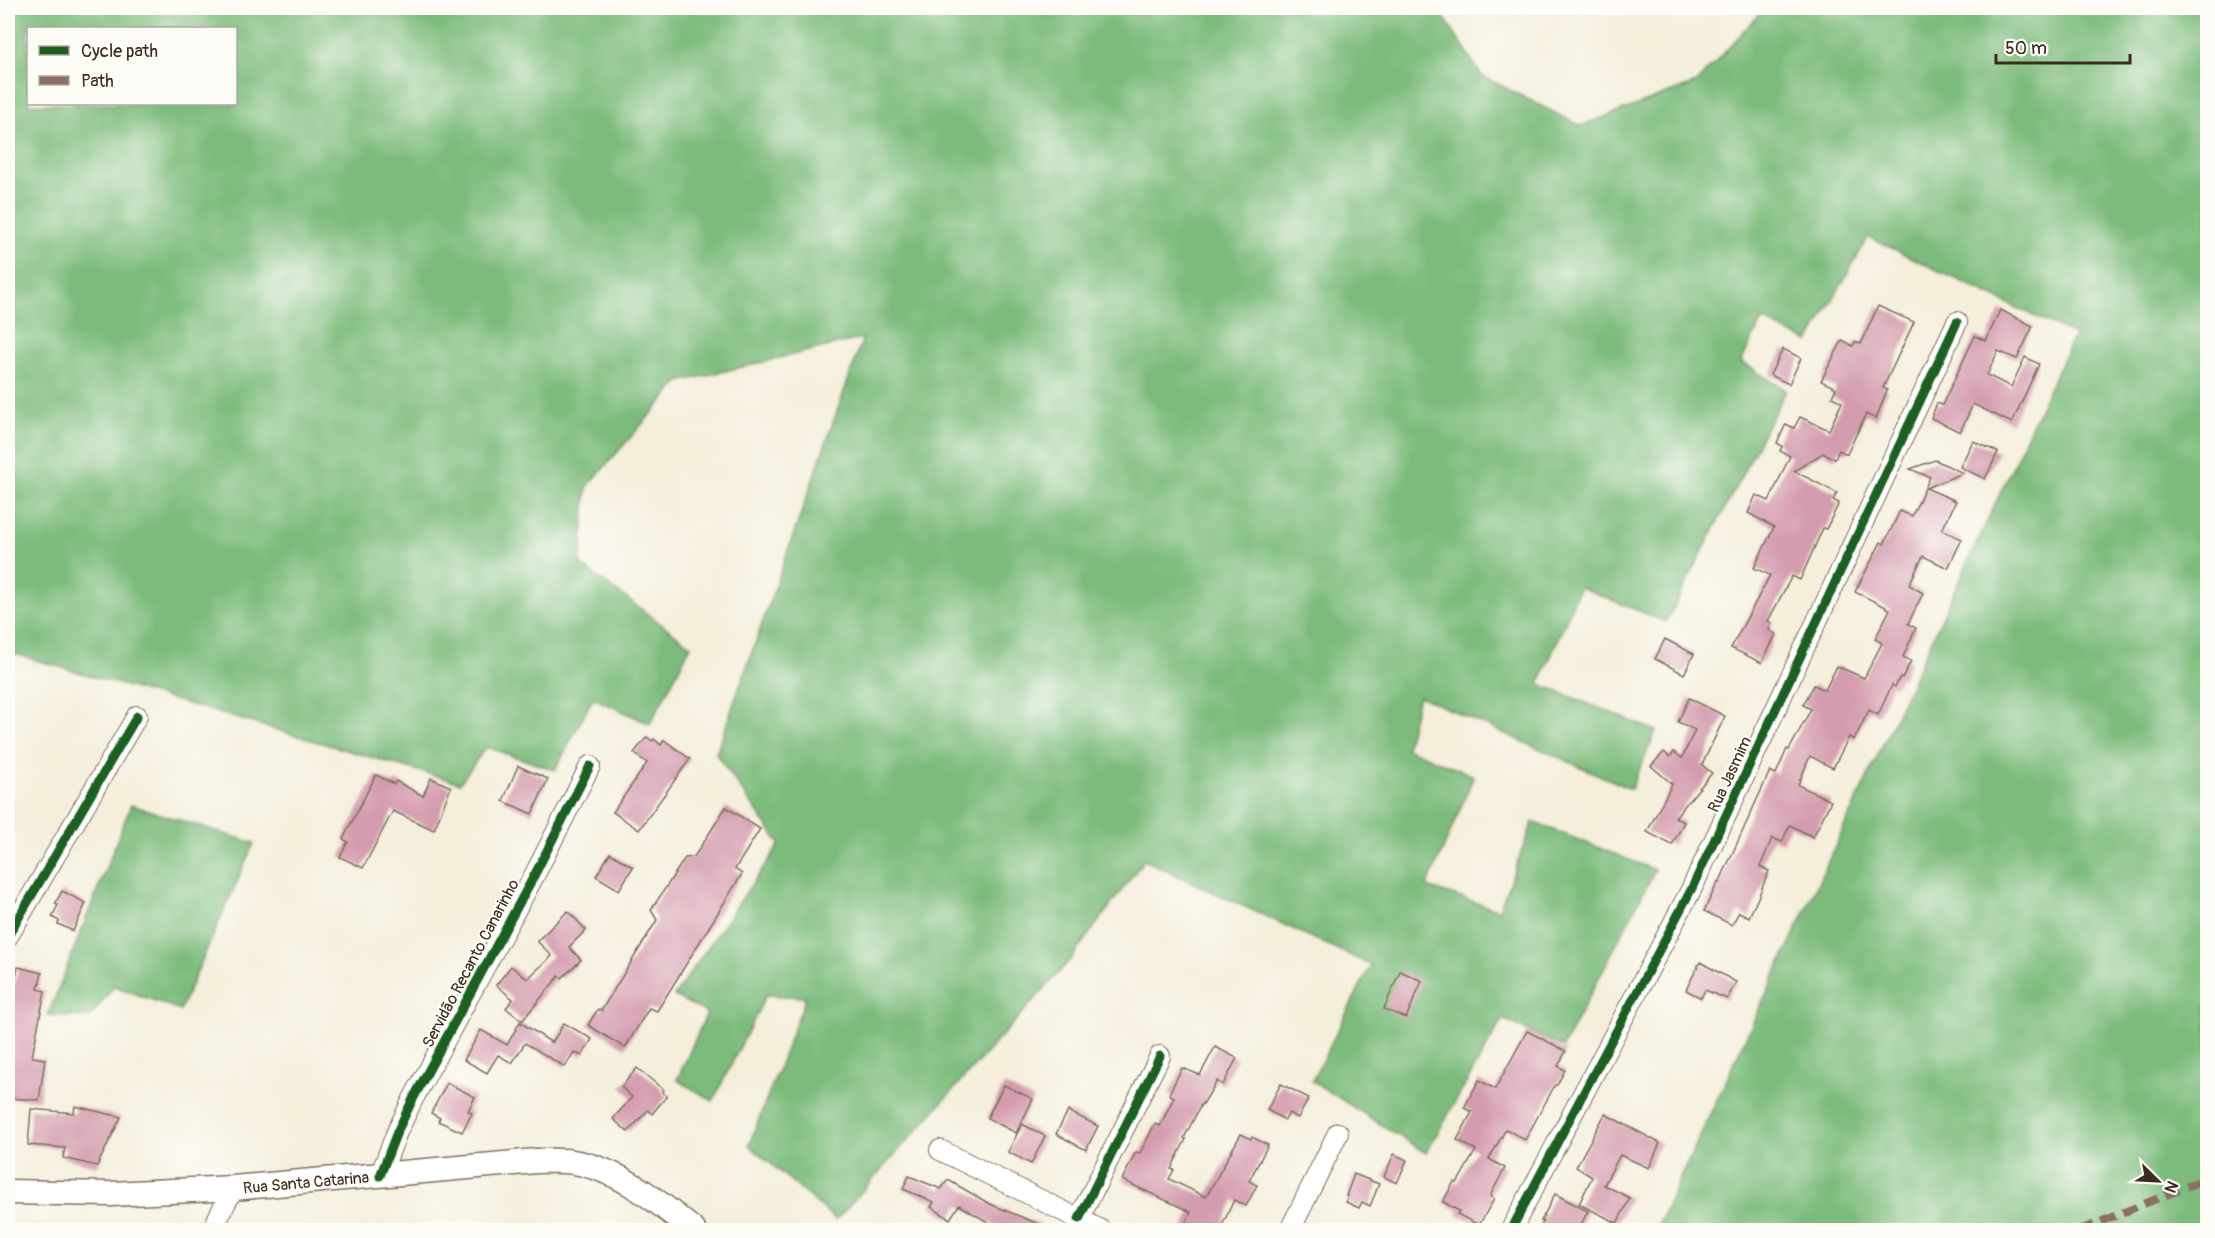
<svg xmlns="http://www.w3.org/2000/svg" width="2215" height="1238" font-family="Pangolin,sans-serif">
	<rect width="100%" height="100%" fill="#fdfcf7"/>
	<filter id="ink" filterUnits="userSpaceOnUse"><feTurbulence type="fractalNoise" baseFrequency=".0167" numOctaves="2"/><feDisplacementMap in="SourceGraphic" scale="12" xChannelSelector="R" yChannelSelector="G"/><feConvolveMatrix kernelMatrix="1 2 1 2 8 2 1 2 1" color-interpolation-filters="sRGB"/></filter>
	<filter id="wash" filterUnits="userSpaceOnUse"><feTurbulence type="fractalNoise" baseFrequency=".008" numOctaves="4" result="noise"/><feDisplacementMap in="SourceGraphic" scale="24" xChannelSelector="R" yChannelSelector="G"/><feGaussianBlur stdDeviation="1.35" result="paint"/><feColorMatrix in="noise" values="0 0 0 0 0 0 0 0 0 0 0 0 0 0 0 0 0 1.4 0 .05"/><feComposite in="paint" operator="in"/></filter>
	<g filter="url(#wash)">
		<rect width="100%" height="100%" fill="#f4eedb"/>
		<g fill="#7bbb7b" stroke="#5b724c" stroke-width="1.5" fill-rule="evenodd">
			<path d="M8,8h1430l44,68 99,50 115,-43 69,-75h442v1222h-551l418,-895 -206,-98 -59,105 -47,-22 -21,42 45,28 -120,232 -86,-35 -41,97 117,47 -25,58 -212,-93 -13,52 68,28 -47,111 72,23 34,-88 122,48 -92,177 -60,-28 -77,134 -114,-72 59,-116 -227,-105 -74,100 -234,260 -87,-75 57,-148 -40,-2 -53,106 -36,-21 30,-67 -33,-17 106,-152 -64,-90 147,-416 -184,44 -92,105 -7,77 111,82 -41,78 -57,-26 -38,72 -69,-23 -26,36 -452,-131zM28,28h208v76h-208z"/>
			<polygon points="131,805 254,843 180,1010 114,986 90,1017 48,1015"/>
		</g>
		<g id="blocks">
			<g fill="#d49caf">
				<polygon points="1878,306 1914,322 1883,388 1887,390 1876,419 1866,414 1847,454 1839,450 1835,459 1823,453 1794,471 1837,493 1833,500 1839,503 1826,529 1823,528 1800,580 1792,576 1768,621 1772,623 1769,630 1776,634 1762,663 1731,648 1770,575 1754,568 1774,527 1748,513 1756,495 1769,501 1790,456 1780,451 1782,446 1777,443 1786,424 1794,428 1800,417 1829,430 1842,402 1832,397 1836,388 1821,381 1842,341 1853,346 1855,342 1861,344"/>
				<polygon points="2000,310 2033,326 2017,359 1998,351 1987,375 2011,387 2025,357 2039,364 2012,423 1973,404 1960,432 1931,418 1937,403 1942,405 1975,336 1986,341"/>
				<polygon points="1783,349 1801,358 1789,384 1770,375"/>
				<polygon points="1973,441 1998,452 1985,479 1960,467"/>
				<polygon points="1935,460 1963,473 1926,488 1956,501 1942,530 1962,539 1948,568 1923,556 1909,585 1923,593 1908,624 1916,628 1903,657 1911,661 1902,678 1900,677 1895,687 1892,685 1878,715 1869,710 1854,740 1849,737 1833,768 1810,756 1798,785 1831,801 1813,837 1790,825 1782,842 1772,838 1760,867 1769,871 1757,900 1749,917 1739,912 1732,925 1704,911 1718,882 1719,883 1770,771 1776,774 1787,749 1789,750 1811,709 1803,705 1814,685 1825,690 1837,666 1864,678 1882,643 1875,639 1890,609 1855,592 1881,542 1884,544 1900,511 1912,516 1930,477 1910,469"/>
				<polygon points="1665,639 1694,654 1684,674 1655,659"/>
				<polygon points="1689,698 1725,716 1702,765 1712,773 1675,817 1684,822 1672,845 1647,832 1672,784 1651,766 1664,752 1670,757 1674,752 1682,758 1695,730 1678,722"/>
				<polygon points="647,737 652,741 654,739 661,745 664,740 690,759 639,830 613,812 647,763 634,753"/>
				<polygon points="518,766 548,779 532,814 503,801"/>
				<polygon points="376,775 394,784 396,781 423,796 431,778 451,787 434,830 393,811 363,868 340,857 348,842 343,839"/>
				<polygon points="726,807 760,829 735,869 742,874 657,1011 649,1008 625,1048 588,1025 598,1009 601,1011 657,920 651,910 685,858 694,857"/>
				<polygon points="610,853 633,867 619,890 596,876"/>
				<polygon points="62,891 86,903 73,931 58,924 59,921 52,917 58,905 55,904"/>
				<polygon points="568,911 586,930 569,947 581,960 562,978 559,976 522,1021 506,1008 513,999 496,985 511,966 527,979 552,956 537,941"/>
				<polygon points="1700,962 1736,982 1727,999 1705,990 1701,998 1686,990"/>
				<polygon points="18,967 42,973 38,989 45,991 32,1057 45,1059 39,1100 8,1098 8,1013"/>
				<polygon points="1400,971 1422,981 1406,1018 1384,1009"/>
				<polygon points="520,1022 552,1043 564,1023 592,1039 582,1056 574,1052 565,1067 525,1043 512,1063 498,1055 487,1073 464,1060 481,1030 507,1045"/>
				<polygon points="1527,1031 1566,1051 1558,1066 1565,1070 1557,1085 1555,1085 1525,1140 1506,1129 1489,1159 1505,1168 1490,1196 1494,1199 1479,1225 1457,1214 1459,1211 1443,1202 1454,1182 1457,1183 1476,1150 1457,1140 1472,1112 1464,1108 1479,1080 1495,1089"/>
				<polygon points="1215,1047 1237,1058 1223,1085 1217,1081 1203,1104 1202,1103 1184,1138 1186,1139 1171,1169 1174,1170 1169,1179 1206,1197 1241,1134 1251,1139 1252,1137 1268,1145 1249,1181 1257,1185 1246,1206 1234,1200 1220,1230 1182,1230 1191,1212 1122,1180 1136,1152 1140,1153 1155,1124 1160,1126 1174,1097 1169,1094 1182,1068 1200,1075"/>
				<polygon points="637,1068 664,1090 662,1092 667,1096 652,1114 648,1110 628,1132 613,1119 632,1097 621,1087"/>
				<polygon points="447,1083 475,1097 468,1111 472,1113 462,1132 438,1121 440,1118 431,1113"/>
				<polygon points="1281,1084 1309,1098 1298,1118 1289,1113 1285,1120 1267,1110"/>
				<polygon points="1004,1085 1033,1099 1016,1133 987,1118"/>
				<polygon points="75,1106 121,1117 97,1166 63,1158 65,1148 28,1145 31,1109 74,1113"/>
				<polygon points="1068,1111 1098,1126 1086,1150 1056,1134"/>
				<polygon points="1605,1114 1660,1143 1649,1168 1620,1155 1604,1185 1630,1198 1617,1223 1579,1204 1592,1177 1576,1167"/>
				<polygon points="1022,1124 1045,1136 1031,1164 1008,1152"/>
				<polygon points="1394,1154 1407,1160 1397,1183 1384,1177"/>
				<polygon points="1354,1174 1379,1184 1370,1206 1362,1202 1359,1208 1346,1202 1348,1196 1346,1196"/>
				<polygon points="909,1176 941,1189 948,1180 990,1204 1053,1230 991,1230 993,1225 959,1205 950,1219 931,1207 934,1202 903,1189"/>
				<polygon points="1555,1194 1588,1211 1578,1230 1539,1230 1543,1222 1541,1221"/>
			</g>
		</g>
	</g>
	<g filter="url(#ink)">
		<use href="#blocks" fill-opacity="0" stroke="#7c6f60" stroke-width="1.5"/>
		<g fill="none" stroke-linecap="round" stroke-linejoin="round">
			<g stroke="#7c6f60" stroke-width="22">
				<g id="minor">
					<polyline points="8,936 137,716"/>
					<polyline points="940,1150 1101,1230"/>
					<polyline points="380,1176 397,1132 413,1099 535,874 590,766"/>
					<polyline points="1079,1219 1160,1056"/>
					<polyline points="212,1230 233,1188"/>
					<polyline points="1290,1230 1338,1133"/>
					<polyline points="1511,1230 1691,890 1957,322"/>
				</g>
			</g>
			<g stroke="#7c6f60" stroke-width="27">
				<path id="major" d="M8,1192l103,2 122,-6 303,-27c12,0 25,-1 37,1 46,7 86,40 120,68"/>
			</g>
			<use href="#minor" stroke="#fff" stroke-width="20"/>
			<use href="#major" stroke="#fff" stroke-width="24"/>
			<polyline stroke="#8d6e63" stroke-width="8" stroke-dasharray="15 8" stroke-linecap="butt" points="2080,1230 2208,1178"/>
			<g stroke="#fdfcf7" stroke-width="13">
				<g id="cycleway">
					<polyline points="8,936 137,716"/>
					<polyline points="380,1176 397,1132 413,1099 535,874 590,766"/>
					<polyline points="1079,1219 1160,1056"/>
					<polyline points="1511,1230 1691,890 1957,322"/>
				</g>
			</g>
			<use href="#cycleway" stroke="#1b5e20" stroke-width="9"/>
		</g>
	</g>
	<g text-anchor="middle" stroke-width="4.5" stroke-linejoin="round" paint-order="stroke">
		<g font-size="16" fill="#3b2a1e" stroke="#fdfcf7">
			<text transform="translate(1729 774) rotate(-65)" y="6">Rua Jasmim</text>
			<text transform="translate(470 963) rotate(-62)" y="6">Servidão Recanto Canarinho</text>
			<text transform="translate(306 1182) rotate(-5)" y="6">Rua Santa Catarina</text>
		</g>
	</g>
	<rect width="2215" height="1238" fill="none" stroke="#fdfcf7" stroke-width="30"/>
	<rect x="27" y="27" width="210" height="78" fill="#fdfcf7" stroke="#afa8a0" stroke-width="1.5"/>
	<rect x="39" y="46" width="30" height="9" fill="#1b5e20" stroke="#afa8a0" stroke-width="1.5"/>
	<text x="81" y="57" font-size="18" fill="#3b2a1e">Cycle path</text>
	<rect x="39" y="76" width="30" height="9" fill="#8d6e63" stroke="#afa8a0" stroke-width="1.5"/>
	<text x="81" y="87" font-size="18" fill="#3b2a1e">Path</text>
	<g transform="translate(2158 1181) rotate(114)" stroke="#fdfcf7" stroke-width="4.5" paint-order="stroke">
	<path d="M0-4.5L10 22L0 15L-10 22Z" fill="#3b2a1e"/>
	<text y="-9" font-size="16" font-weight="bold" text-anchor="middle" fill="#3b2a1e">N</text>
	</g>
	<path d="M1996 54v9h134v-9" fill="none" stroke="#3b2a1e" stroke-width="3"/>
	<text x="2005" y="54" font-size="18" fill="#3b2a1e" stroke="#fdfcf7" stroke-width="4.5" paint-order="stroke">50 m</text>
</svg>
